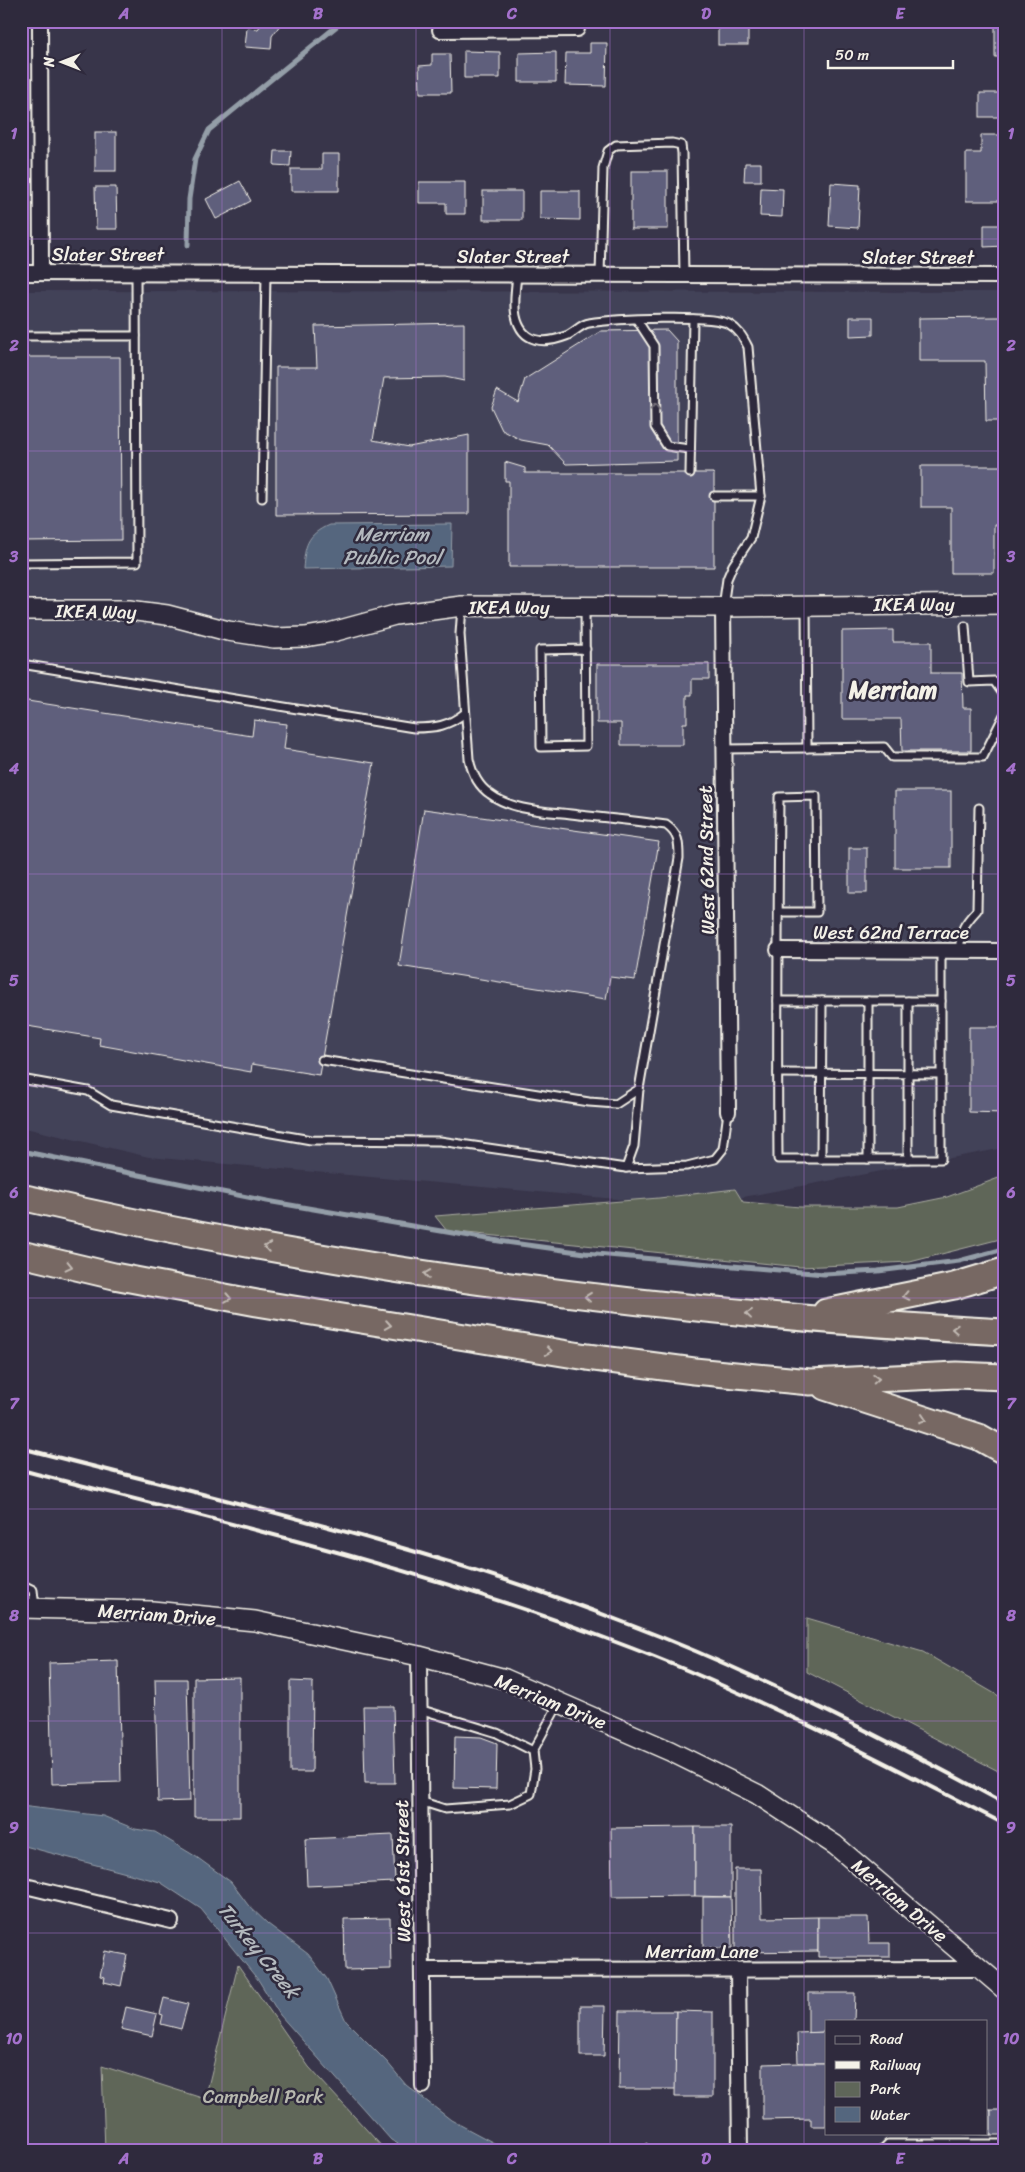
<svg xmlns="http://www.w3.org/2000/svg" width="1025" height="2172" font-family="Sriracha,sans-serif">
	<rect width="100%" height="100%" fill="#38354a"/>
	<filter id="ink" filterUnits="userSpaceOnUse"><feTurbulence type="fractalNoise" baseFrequency=".02" numOctaves="2"/><feDisplacementMap in="SourceGraphic" scale="10" xChannelSelector="R" yChannelSelector="G"/><feConvolveMatrix kernelMatrix="1 2 1 2 8 2 1 2 1" color-interpolation-filters="sRGB"/></filter>
	<g filter="url(#ink)">
		<polygon fill="#434259" points="21,291 1004,292 1004,1148 695,1206 149,1157 21,1127"/>
		<g fill="#5f6659" stroke="#aaaca0">
			<polygon points="1004,1176 1004,1238 910,1262 800,1267 447,1231 435,1216 659,1198 735,1189 743,1202 800,1207 898,1207 947,1197"/>
			<polygon points="807,1618 923,1652 1004,1699 1004,1774 807,1672"/>
			<polygon points="238,1965 309,2067 386,2151 105,2151 102,2066 205,2099"/>
		</g>
		<g fill="#54667e" stroke="#949ea8">
			<path d="M452,524l-1,42 -148,3c2,-23 3,-34 26,-44z"/>
			<polygon points="21,1806 103,1816 135,1829 155,1832 195,1856 231,1882 248,1905 268,1924 308,1954 327,1979 346,2021 387,2062 406,2085 451,2120 509,2151 411,2151 391,2140 280,2015 259,1981 201,1909 160,1882 21,1845"/>
		</g>
		<g fill="none" stroke-linecap="round" stroke-linejoin="round">
			<g stroke="#949ea8" stroke-width="5">
				<polyline points="188,245 189,199 195,159 209,130 343,21"/>
				<polyline points="21,1151 267,1201 499,1241 585,1253 824,1274 878,1271 959,1261 1004,1249"/>
			</g>
		</g>
		<g fill="#5e5f7c" stroke="#f4f1e8">
			<polygon points="264,21 283,21 272,36 271,49 245,47 247,28 258,29"/>
			<rect x="647" y="21" width="33" height="6"/>
			<rect x="769" y="21" width="33" height="7"/>
			<rect x="995" y="23" width="9" height="34"/>
			<rect x="718" y="28" width="30" height="17"/>
			<polygon points="590,43 607,43 606,86 565,85 566,53 590,53"/>
			<polygon points="464,51 500,52 500,78 464,78"/>
			<polygon points="556,52 556,82 519,82 519,53"/>
			<polygon points="432,54 450,54 451,93 420,93 419,66 432,65"/>
			<rect x="980" y="93" width="24" height="24"/>
			<rect x="95" y="132" width="21" height="39"/>
			<polygon points="981,135 1004,135 1004,201 966,201 966,153 981,153"/>
			<polygon points="275,151 291,151 290,166 274,165"/>
			<polygon points="322,154 339,154 339,191 291,191 291,169 322,169"/>
			<polygon points="745,163 761,163 761,181 744,181"/>
			<rect x="631" y="171" width="37" height="58"/>
			<polygon points="240,181 251,201 216,219 206,199"/>
			<polygon points="419,182 465,182 465,214 446,214 446,203 419,203"/>
			<polygon points="831,183 860,185 858,228 829,226"/>
			<polygon points="95,187 116,187 117,229 96,229"/>
			<polygon points="761,188 783,189 782,217 760,216"/>
			<rect x="483" y="191" width="39" height="29"/>
			<polygon points="540,191 580,191 580,220 540,219"/>
			<polygon points="984,225 1004,225 1004,246 984,247"/>
			<polygon points="850,317 873,317 873,335 850,336"/>
			<polygon points="994,317 1004,317 1004,421 986,421 985,361 919,361 919,318"/>
			<polygon points="464,323 464,381 445,377 384,378 373,440 409,447 469,435 469,514 276,515 276,367 317,367 315,326"/>
			<polygon points="667,330 677,341 677,461 566,464 548,445 521,440 502,430 491,407 497,390 518,402 525,379 601,331"/>
			<polygon points="21,357 120,357 121,540 21,541"/>
			<polygon points="505,462 525,468 525,473 714,473 714,567 509,567 509,481 505,481"/>
			<polygon points="921,466 1004,466 1004,525 994,525 994,573 951,573 951,507 921,507"/>
			<polygon points="893,630 893,642 931,642 931,673 962,673 963,708 971,708 971,751 902,751 901,719 842,719 842,631"/>
			<polygon points="597,664 709,664 709,679 692,679 692,695 687,695 687,723 683,723 683,745 621,745 621,723 597,723"/>
			<polygon points="21,700 252,736 254,720 287,724 284,749 374,763 319,1075 252,1064 251,1072 99,1045 100,1038 21,1025"/>
			<rect x="895" y="791" width="56" height="77"/>
			<polygon points="424,809 659,842 635,980 610,977 606,999 399,966"/>
			<rect x="849" y="848" width="18" height="45"/>
			<polygon points="969,1027 1004,1027 1004,1113 969,1112"/>
			<polygon points="118,1661 121,1782 52,1784 49,1663"/>
			<polygon points="240,1677 240,1817 194,1817 194,1678"/>
			<polygon points="155,1679 187,1679 190,1801 158,1802"/>
			<polygon points="290,1681 313,1682 312,1772 290,1772"/>
			<polygon points="363,1706 393,1706 395,1783 365,1783"/>
			<polygon points="455,1736 481,1737 497,1743 496,1789 454,1788"/>
			<polygon points="695,1827 695,1896 612,1897 611,1828"/>
			<polygon points="695,1827 731,1827 731,1897 695,1896"/>
			<polygon points="393,1835 395,1882 307,1886 305,1839"/>
			<polygon points="735,1869 761,1869 762,1918 818,1917 818,1951 735,1952"/>
			<polygon points="703,1897 731,1897 732,1948 703,1948"/>
			<polygon points="818,1917 868,1917 869,1943 890,1943 890,1957 818,1957"/>
			<polygon points="390,1918 391,1969 345,1970 344,1919"/>
			<polygon points="105,1951 127,1955 121,1986 104,1982 105,1977 100,1976"/>
			<polygon points="808,1993 855,1993 854,2021 826,2021 826,2032 808,2033"/>
			<polygon points="164,1998 188,2004 181,2029 161,2024 163,2015 160,2014"/>
			<polygon points="580,2006 605,2006 604,2056 580,2056"/>
			<polygon points="126,2007 157,2014 152,2036 121,2029"/>
			<polygon points="620,2011 676,2011 676,2089 619,2089"/>
			<polygon points="676,2011 713,2012 713,2097 675,2097"/>
			<polygon points="826,2032 826,2063 798,2063 797,2033"/>
			<polygon points="798,2063 826,2063 826,2126 811,2126 811,2119 763,2120 763,2064"/>
			<polygon points="986,2110 991,2110 991,2135 963,2134 986,2133"/>
			<rect x="991" y="2110" width="13" height="25"/>
			<polygon points="646,2143 659,2151 641,2151"/>
		</g>
		<g fill="none" stroke-linecap="round" stroke-linejoin="round">
			<g stroke="#f4f1e8" stroke-width="11">
				<g id="lane">
					<path d="M517,274c-1,13 -4,29 -1,42 6,28 29,28 50,20 8,-3 15,-12 23,-13 24,-4 123,-9 140,1 10,6 14,13 19,23l13,149 -10,42 -18,27 -6,14 -4,28"/>
					<polyline points="600,275 603,168 608,151 616,145 672,143 681,145 682,153 684,275"/>
					<polyline points="637,320 654,346 655,427 667,446 690,449"/>
					<polyline points="21,336 136,336"/>
					<polyline points="690,473 693,319"/>
					<polyline points="714,496 761,496"/>
					<polyline points="262,498 266,274"/>
					<polyline points="21,563 137,562 136,273"/>
					<path d="M462,607l-2,27 9,125c3,14 9,27 21,35 24,18 60,17 89,21 29,3 58,6 87,10 13,9 13,18 13,33l-40,231 -5,57 -8,22"/>
					<polyline points="585,607 586,746 541,747 540,650 586,649"/>
					<polyline points="806,607 807,748 884,747 892,757 983,757 1004,715"/>
					<polyline points="965,626 969,682 994,681 1004,695"/>
					<path d="M21,664l393,64c22,0 34,-2 51,-15"/>
					<polyline points="724,749 807,748"/>
					<path d="M778,912h39l-1,-116 -37,1c-1,120 -2,241 -1,362h163v-208"/>
					<path d="M960,951c-1,-20 4,-27 17,-41l2,-102"/>
					<polyline points="778,1001 941,1001"/>
					<polyline points="868,1001 868,1159"/>
					<polyline points="908,1001 908,1159"/>
					<polyline points="322,1060 589,1102 616,1104 639,1089"/>
					<polyline points="778,1073 941,1074"/>
					<polyline points="21,1079 88,1091 111,1105 311,1140 440,1141 626,1168 687,1166 715,1159 723,1149 728,1112"/>
					<polyline points="821,1159 822,1001"/>
					<polyline points="21,1584 33,1590 35,1608"/>
					<polyline points="419,1709 497,1733 533,1751 535,1769 531,1794 510,1804 445,1809 420,1801"/>
					<polyline points="533,1751 559,1703"/>
					<polyline points="881,2151 888,2144 1004,2144"/>
				</g>
			</g>
			<g stroke="#f4f1e8" stroke-width="18">
				<g id="street">
					<polyline points="40,21 41,273"/>
					<polyline points="440,30 577,29"/>
					<polyline points="21,273 1004,276"/>
					<polyline points="723,607 728,1112"/>
					<polyline points="778,950 1004,951"/>
					<polyline points="419,1656 423,2086"/>
					<polyline points="21,1885 171,1921"/>
					<polyline points="422,1970 982,1969"/>
					<polyline points="738,1970 740,2151"/>
				</g>
			</g>
			<g stroke="#f4f1e8" stroke-width="22">
				<g id="secondary">
					<polyline points="21,610 129,610 167,615 228,631 274,638 305,637 329,633 395,615 462,606 723,607 1004,604"/>
					<polyline points="21,1608 152,1611 255,1621 419,1656 505,1679 670,1751 757,1794 835,1845 1004,1989"/>
				</g>
			</g>
			<g stroke="#f4f1e8" stroke-width="29">
				<g id="highway">
					<path d="M21,1197c323,75 652,117 983,135"/>
					<polyline points="21,1254 114,1276 257,1303 587,1357 694,1371 810,1382 957,1375 1004,1377"/>
					<polyline points="826,1312 954,1286 1004,1271"/>
					<polyline points="825,1387 979,1437 1004,1451"/>
				</g>
			</g>
			<use href="#lane" stroke="#2f2a3d" stroke-width="7"/>
			<use href="#street" stroke="#2f2a3d" stroke-width="14"/>
			<use href="#secondary" stroke="#2f2a3d" stroke-width="19"/>
			<use href="#highway" stroke="#776864" stroke-width="25"/>
			<g stroke="#f4f1e8" stroke-width="4">
				<path d="M21,1448c202,52 407,98 602,174 132,50 257,114 381,181"/>
				<path d="M21,1470c199,51 400,98 592,171 135,50 263,117 391,183"/>
			</g>
		</g>
		<defs><path id="oneway-chevron" d="M-2-3.5L2.5 0L-2 3.5" fill="none" stroke-width="1.6" stroke-linecap="round" stroke-linejoin="round" transform="scale(1.25)"/></defs>
		<use stroke="#747079" href="#oneway-chevron" transform="translate(655 407) rotate(-90)"/>
		<g stroke="#c2bab3">
			<use href="#oneway-chevron" transform="translate(267 1247) rotate(-170)"/>
			<use href="#oneway-chevron" transform="translate(69 1266) rotate(13)"/>
			<use href="#oneway-chevron" transform="translate(427 1274) rotate(-171)"/>
			<use href="#oneway-chevron" transform="translate(906 1296) rotate(168)"/>
			<use href="#oneway-chevron" transform="translate(588 1297) rotate(-174)"/>
			<use href="#oneway-chevron" transform="translate(228 1298) rotate(11)"/>
			<use href="#oneway-chevron" transform="translate(749 1314) rotate(-174)"/>
			<use href="#oneway-chevron" transform="translate(388 1325) rotate(9)"/>
			<use href="#oneway-chevron" transform="translate(955 1329) rotate(-177)"/>
			<use href="#oneway-chevron" transform="translate(549 1351) rotate(9)"/>
			<use href="#oneway-chevron" transform="translate(876 1379) rotate(-3)"/>
			<use href="#oneway-chevron" transform="translate(923 1419) rotate(18)"/>
		</g>
	</g>
	<path fill="none" stroke="#a571cd" stroke-width="1" stroke-opacity="0.55" d="M222,21v2130M416,21v2130M610,21v2130M804,21v2130M21,239h983M21,451h983M21,663h983M21,874h983M21,1086h983M21,1298h983M21,1509h983M21,1721h983M21,1933h983"/>
	<g text-anchor="middle" stroke-width="5" stroke-linejoin="round" paint-order="stroke">
		<g font-size="19" fill="#f4f1e8" stroke="#2f2a3d">
			<text x="108" y="261">Slater Street</text>
			<text x="513" y="263">Slater Street</text>
			<text x="918" y="264">Slater Street</text>
			<text x="914" y="611">IKEA Way</text>
			<text x="509" y="614">IKEA Way</text>
			<text transform="translate(96 611) rotate(1)" y="7">IKEA Way</text>
			<text transform="translate(706 860) rotate(-91)" y="7">West 62nd Street</text>
			<text x="891" y="939">West 62nd Terrace</text>
			<text transform="translate(157 1614) rotate(4)" y="7">Merriam Drive</text>
			<text transform="translate(551 1701) rotate(22)" y="7">Merriam Drive</text>
			<text transform="translate(402 1871) rotate(-91)" y="7">West 61st Street</text>
			<text transform="translate(900 1900) rotate(40)" y="7">Merriam Drive</text>
			<text x="702" y="1958">Merriam Lane</text>
		</g>
		<g font-size="19" fill="#b8b9af" stroke="#2f2a3d">
			<text x="263" y="2103">Campbell Park</text>
		</g>
		<g font-size="20" font-style="italic" fill="#b4b9be" stroke="#2f2a3d">
			<text x="392" y="541">Merriam<tspan x="392" dy="23">Public Pool</tspan></text>
			<text transform="translate(259 1950) rotate(51)" y="7">Turkey Creek</text>
		</g>
		<g font-size="24" font-weight="bold" fill="#f4f1e8" stroke="#2f2a3d">
			<text x="893" y="698">Merriam</text>
		</g>
	</g>
	<rect width="1025" height="2172" fill="none" stroke="#2f2a3d" stroke-width="55"/>
	<rect x="825" y="2020" width="162" height="115" fill="#2f2a3d" stroke="#7e7a81"/>
	<rect x="835" y="2036" width="25" height="8" fill="#2f2a3d" stroke="#7e7a81"/>
	<text x="870" y="2044" font-size="15" fill="#f4f1e8">Road</text>
	<rect x="835" y="2061" width="25" height="8" fill="#f4f1e8" stroke="#7e7a81"/>
	<text x="870" y="2070" font-size="15" fill="#f4f1e8">Railway</text>
	<rect x="835" y="2082" width="25" height="15" fill="#5f6659" stroke="#7e7a81"/>
	<text x="870" y="2094" font-size="15" fill="#f4f1e8">Park</text>
	<rect x="835" y="2107" width="25" height="15" fill="#54667e" stroke="#7e7a81"/>
	<text x="870" y="2120" font-size="15" fill="#f4f1e8">Water</text>
	<g transform="translate(62 62) rotate(270)" stroke="#2f2a3d" stroke-width="4" paint-order="stroke">
	<path d="M0-4L9 19L0 12L-9 19Z" fill="#f4f1e8"/>
	<text y="-8" font-size="14" font-weight="bold" text-anchor="middle" fill="#f4f1e8">N</text>
	</g>
	<path d="M828 60v8h125v-8" fill="none" stroke="#f4f1e8" stroke-width="2.5"/>
	<text x="835" y="60" font-size="15" fill="#f4f1e8" stroke="#2f2a3d" stroke-width="4" paint-order="stroke">50 m</text>
	<rect x="28" y="28" width="970" height="2116" fill="none" stroke="#a571cd" stroke-width="2"/>
	<g font-size="16" text-anchor="middle" font-weight="bold" fill="#a571cd">
		<text x="124" y="19">A</text>
		<text x="318" y="19">B</text>
		<text x="512" y="19">C</text>
		<text x="706" y="19">D</text>
		<text x="900" y="19">E</text>
		<text x="14" y="139">1</text>
		<text x="1011" y="139">1</text>
		<text x="14" y="351">2</text>
		<text x="1011" y="351">2</text>
		<text x="14" y="562">3</text>
		<text x="1011" y="562">3</text>
		<text x="14" y="774">4</text>
		<text x="1011" y="774">4</text>
		<text x="14" y="986">5</text>
		<text x="1011" y="986">5</text>
		<text x="14" y="1198">6</text>
		<text x="1011" y="1198">6</text>
		<text x="14" y="1409">7</text>
		<text x="1011" y="1409">7</text>
		<text x="14" y="1621">8</text>
		<text x="1011" y="1621">8</text>
		<text x="14" y="1833">9</text>
		<text x="1011" y="1833">9</text>
		<text x="14" y="2044">10</text>
		<text x="1011" y="2044">10</text>
		<text x="124" y="2164">A</text>
		<text x="318" y="2164">B</text>
		<text x="512" y="2164">C</text>
		<text x="706" y="2164">D</text>
		<text x="900" y="2164">E</text>
	</g>
</svg>
